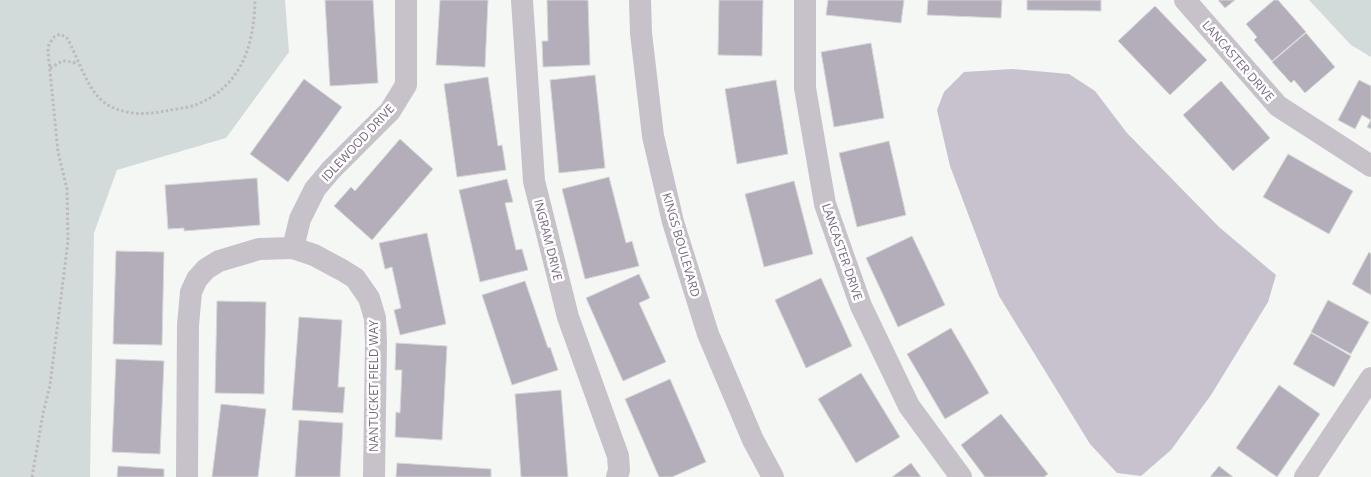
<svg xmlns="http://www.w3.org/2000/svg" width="1371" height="477" font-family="'Open Sans',sans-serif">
	<rect width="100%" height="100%" fill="#f4f7f4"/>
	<g fill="#d3dbda">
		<polygon points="0,0 285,0 289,52 226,138 117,170 94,233 90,477 0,477"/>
		<polygon points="1309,0 1371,0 1371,57 1351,45"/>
	</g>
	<polygon fill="#c8c2ce" points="1012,69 1069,74 1095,91 1127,133 1219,227 1276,275 1268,302 1211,395 1171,450 1141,476 1117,473 1090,444 999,296 950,166 937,110 944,92 964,72"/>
	<g fill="#b4adba" stroke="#d6d8d7">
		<polygon points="325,0 373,0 378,83 330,86"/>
		<polygon points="440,0 488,0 485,67 436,65"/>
		<polygon points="547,0 588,0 590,65 543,67 542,41 548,41"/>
		<polygon points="719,0 763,0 762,56 718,55"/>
		<polygon points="828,0 904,0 901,23 826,15"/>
		<polygon points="928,0 1002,0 1001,18 927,15"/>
		<polygon points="1027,0 1101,0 1101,11 1027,10"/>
		<polygon points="1218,0 1235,0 1225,8"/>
		<polygon points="1274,0 1278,0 1306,32 1272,61 1254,40 1257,37 1246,24"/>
		<polygon points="1155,6 1207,60 1170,95 1118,41"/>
		<polygon points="1306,33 1335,67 1305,93 1294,80 1291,83 1272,62"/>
		<polygon points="871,43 884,118 834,127 821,52"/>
		<polygon points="595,75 605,168 559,173 550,80"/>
		<polygon points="488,77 498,146 502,145 506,170 457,177 444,84"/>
		<polygon points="304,79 342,107 288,182 250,154"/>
		<polygon points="776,80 788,154 737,164 725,89"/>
		<polygon points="1359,80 1371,86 1371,129 1367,127 1371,120 1362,115 1355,129 1338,120"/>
		<polygon points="1221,81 1270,138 1233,171 1183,115"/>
		<polygon points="400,139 433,169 372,240 334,206 351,187 355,191"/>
		<polygon points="889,141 906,215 857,227 839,153"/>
		<polygon points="1288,154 1353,191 1329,234 1263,197"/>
		<polygon points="609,177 626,243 632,241 639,266 585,279 562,189"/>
		<polygon points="257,178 260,225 184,231 184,228 168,229 165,185"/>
		<polygon points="507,179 513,202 505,203 516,250 522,249 528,270 480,282 459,190"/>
		<polygon points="794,181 813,254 764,267 745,194"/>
		<polygon points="427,233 446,324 400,335 394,310 401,308 392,267 385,269 379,243"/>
		<polygon points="912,236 945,305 898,327 866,258"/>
		<polygon points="116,251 164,252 162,345 113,344"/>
		<polygon points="1369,252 1371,254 1371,295 1352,284"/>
		<polygon points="639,274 650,298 639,303 666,362 623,381 586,298"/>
		<polygon points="821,278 852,346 806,368 775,300"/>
		<polygon points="525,281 548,348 550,347 558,370 512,385 482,295"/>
		<polygon points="1328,300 1369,322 1351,354 1311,332"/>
		<polygon points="217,301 266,302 264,394 215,393"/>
		<polygon points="299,317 342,320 338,387 345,387 343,413 292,410"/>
		<polygon points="951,328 989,393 945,419 907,354"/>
		<polygon points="1311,333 1351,356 1334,387 1293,364"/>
		<polygon points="396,343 447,346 442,440 395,437 396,412 400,413 402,370 395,370"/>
		<polygon points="116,359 164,361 160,454 112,452"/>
		<polygon points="861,373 900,437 856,463 818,399"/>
		<polygon points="670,379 706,462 672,477 659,477 625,399"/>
		<polygon points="1279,385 1320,414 1277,477 1236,448"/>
		<polygon points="561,390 568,477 521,477 515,394"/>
		<polygon points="221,404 266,409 258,477 212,477"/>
		<polygon points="1001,414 1048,474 1044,477 985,477 961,445"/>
		<polygon points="299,420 343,423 340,477 295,477"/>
		<polygon points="397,463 491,469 491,477 396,477"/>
		<polygon points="911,463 921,477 892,477"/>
		<polygon points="118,466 164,469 164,477 117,477"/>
		<polygon points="1219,466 1233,477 1210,477"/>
	</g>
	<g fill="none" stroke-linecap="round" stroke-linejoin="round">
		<g stroke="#bdbabf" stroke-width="3" stroke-dasharray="2.5 2.5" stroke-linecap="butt">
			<path d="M50,68c11,-5 11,-10 23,-5l5,-2"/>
			<path d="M32,477l11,-63 7,-29 18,-144 -1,-52 -9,-37 -10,-101 1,-7 5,-7 6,-3 7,4c11,19 21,56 41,67 17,10 38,10 57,6 10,-2 23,-3 33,-7 44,-19 56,-59 57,-104"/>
		</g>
		<g stroke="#c7c2c9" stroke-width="22">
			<polyline points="522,0 534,181 568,317 618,456 619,470 617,477"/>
			<polyline points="640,0 641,33 653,136 673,222 708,334 753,440 773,477"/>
			<polyline points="805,0 805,88 825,204 861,306 909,406 961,477"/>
			<polyline points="1185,0 1278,106 1371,166"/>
			<polyline points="293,248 314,255 342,270 355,278 369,298 375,318 376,343 374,477"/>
			<polyline points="187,477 188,325 191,292 197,279 206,269 219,261 259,249 293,248 300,219 315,189 331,170 390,111 406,85 406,0"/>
			<polyline points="1305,477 1371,378"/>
		</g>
	</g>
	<g text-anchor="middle" stroke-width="5" stroke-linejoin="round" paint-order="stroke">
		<g font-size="12" fill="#796783" stroke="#fff">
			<text transform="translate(1238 61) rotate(49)" y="4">LANCASTER DRIVE</text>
			<text transform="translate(358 143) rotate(-47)" y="4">IDLEWOOD DRIVE</text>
			<text transform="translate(548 240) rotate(76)" y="4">INGRAM DRIVE</text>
			<text transform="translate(681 245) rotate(74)" y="4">KINGS BOULEVARD</text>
			<text transform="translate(842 252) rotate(71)" y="4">LANCASTER DRIVE</text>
			<text transform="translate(374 386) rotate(-90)" y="4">NANTUCKET FIELD WAY</text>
		</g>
	</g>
</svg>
